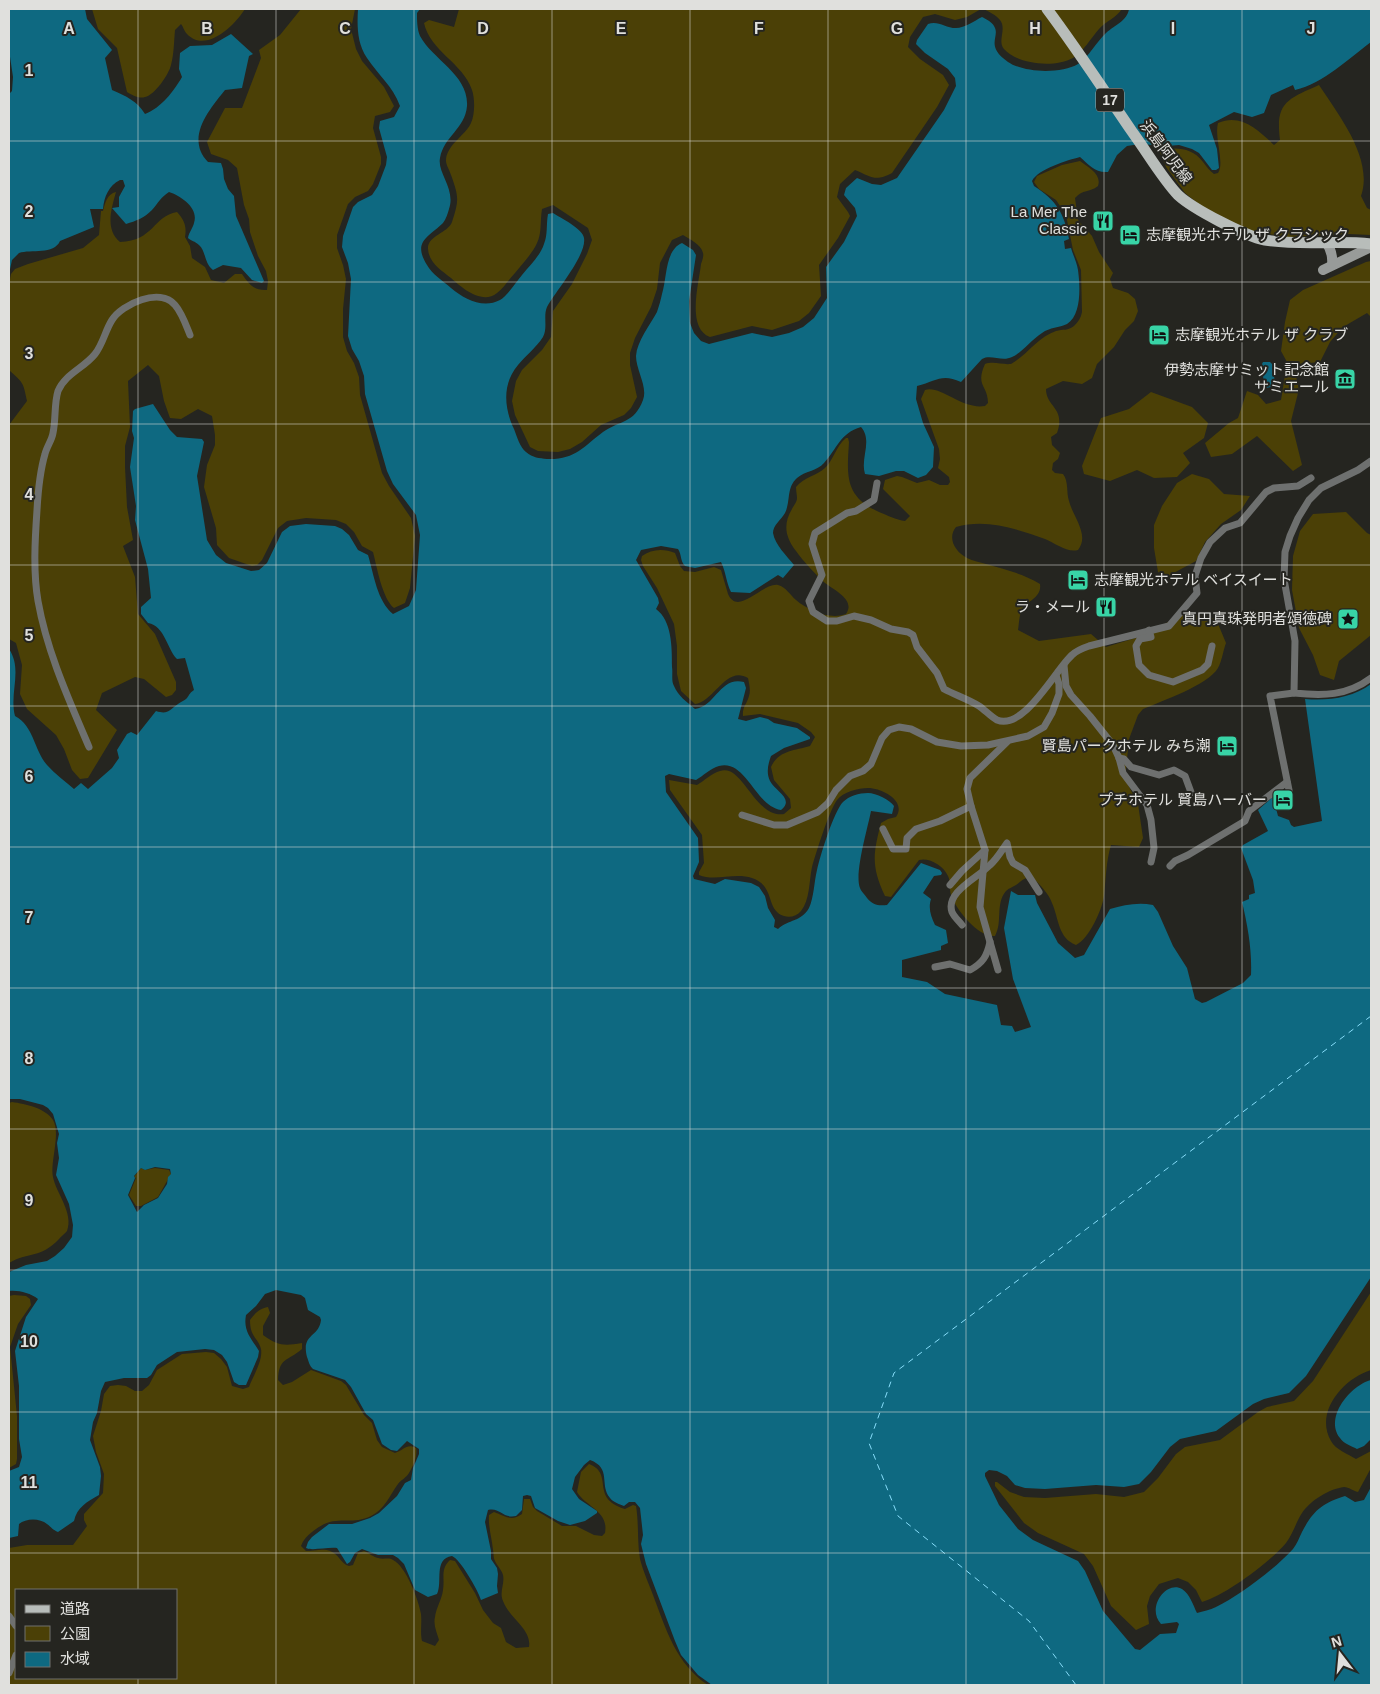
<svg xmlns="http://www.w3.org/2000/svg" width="1380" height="1694" font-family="Arial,'Noto Sans JP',sans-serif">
	<rect width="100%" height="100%" fill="#252520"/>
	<g fill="#4b4006" fill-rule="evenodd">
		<path d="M92,9h153c-10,16 -39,45 -58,25 -3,-3 -4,-8 -6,-10l-6,6c-1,11 -1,24 -4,35 -2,9 -16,30 -26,32 -6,2 -13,-2 -18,-5l-10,-44 -19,-19z"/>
		<path d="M301,9h54l-4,20 5,20 6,12 22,26 10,19 -4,6 -15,4 -2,12 8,29v7l-8,20 -5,7 -13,6 -7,7 -11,31v13l6,17 3,14 -3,30v28l4,14 7,12 5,14 1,18 22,78 7,13 22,32 4,18 -5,52 -5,15 -11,5c-12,-10 -17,-41 -21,-56l-11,-6 -8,-14 -8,-8 -10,-4 -30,-2 -19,3 -9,7 -16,32 -5,5 -5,1 -23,-8 -12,-13 -1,-17 -12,-41 3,-22 8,-20v-10l-3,-19 -14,-7 -17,10 -11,-1 -6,-17 -5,-25 -11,-11 -20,16 2,46 -5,19v21l2,40 6,33 -10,6 12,31 3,37 17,20 21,48v8l-4,5 -6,2 -22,-18 -9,-2 -33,16 -6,17 21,20 -29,48 -8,1 -8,-9 -8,-21 -8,-14 -29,-26 -7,-15 2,-29 -6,-22 -7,-4v-214l18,-24c-4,-20 -4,-18 -18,-31v-86l2,-10 4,-5 13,-5 55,-16 16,-13 2,-24h2c2,-8 4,-17 13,-19 -5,18 -11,37 4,50 34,-1 33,-26 57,-30 7,8 10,14 8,25l5,9 2,12 13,9 6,13 13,3 11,-9h7c7,10 12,17 25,16l1,-9 -2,-10 -8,-15 -8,-24 -1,-13 -5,-14 -7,-37 -9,-8 -17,-6 -4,-12 18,-34h17l19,-50 -2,-8 21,-15z"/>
		<path d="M459,9h522l-14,8 -12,3 -20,-6 -12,3 -13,20 -2,10 12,12 23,16 6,10 -12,22 -45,66c-17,9 -20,4 -37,-3l-15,14 -3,13 11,15 2,4 -12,22 -19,27 2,31 -12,17 -10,8 -27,9 -20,-4 -42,11c-24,-9 -11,-54 -9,-73 1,-3 3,-8 2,-11 -2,-9 -14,-14 -20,-18l-11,5 -12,23 -3,26 -6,18 -16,31 -5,15v12l7,32 -6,11 -7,7 -23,10 -19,17 -12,7 -12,3 -20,-1 -8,-4 -15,-32 -3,-14 4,-20 6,-11 20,-20 9,-13 2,-26 19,-27 15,-30 5,-14 -4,-12 -35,-23 -11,4c-2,12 0,24 -5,34 -5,11 -14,20 -22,30 -6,6 -11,15 -18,20 -15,12 -35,-5 -46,-15 -10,-8 -22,-15 -23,-29 -1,-13 20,-16 24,-27 7,-22 7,-25 -1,-47 -1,-4 -5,-10 -5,-14 0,-16 19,-25 25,-38 4,-9 4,-24 1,-33 -9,-27 -42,-39 -48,-67l5,-3 25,7z"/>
		<path d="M984,9h138c-6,9 -16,12 -23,20 -7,8 -17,24 -26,29 -18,10 -55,7 -69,-9 -7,-8 3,-20 -4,-29 -4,-5 -11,-8 -16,-11z"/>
		<path d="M1319,85c19,29 55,74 42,111l6,12 4,2v25l-22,-1 -62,3 -36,-6 -41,-18 -25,-20 -19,-26 -7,-17c17,-3 33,-3 44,12 4,5 6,8 11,12l4,-1c7,-10 -4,-36 0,-50 23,-10 40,7 56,22l6,-5c-5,-38 8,-41 39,-55z"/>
		<path d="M1080,161c9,7 22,13 18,25 -9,7 -15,3 -23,12l3,22 14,16 7,16 14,21 -3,6 3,9 15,5 7,6 3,12 -4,10 -9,9 -11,17 -17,17 -5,14 -10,6 -19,-3 -17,8c0,18 20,19 11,44l-6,4 1,8 8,8 -2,6 -5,4 -1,7 3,3 8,1c6,8 3,18 6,27 4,16 21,34 9,49 -11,3 -23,-7 -33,-11 -28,-10 -59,-21 -89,-12 -9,11 -1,25 11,31 6,3 13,4 19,6 18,5 38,10 54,20 2,14 -13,16 -18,26 -3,5 -3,15 -4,20l21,11 52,-7 15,13 36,-11 47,-25 27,8 10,24c-3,8 -4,18 -8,25 -10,17 -56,33 -75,41l-5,6 -9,24 -4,40 13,25 5,34 -4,9 -28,-2c-5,17 -5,33 -7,51 -2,14 -15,43 -28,49 -18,-7 -17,-26 -24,-42 -3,-9 -12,-18 -19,-25 -9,-1 -10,2 -17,7 -3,2 -7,3 -10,6 -11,13 -3,31 -11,45 -16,2 -39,-26 -44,-41 -2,-6 0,-13 -3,-19 -4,-10 -19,-19 -29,-16l-28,37 -6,-1c-14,-30 -12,-42 -4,-73l7,-4 8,-2c11,-16 -14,-29 -28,-29 -10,0 -25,4 -31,12 -8,11 -21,53 -25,67 -3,14 -2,33 -11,44 -4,5 -11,7 -17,5 -19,-6 -8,-30 -32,-38 -18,-6 -37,4 -53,-3v-3l5,-9 -2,-28 -32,-45 -1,-10 28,5c7,-4 15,-12 23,-14 23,-8 34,47 64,43l7,-6 -1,-9 -16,-19 -3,-13c8,-17 23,-16 39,-21l5,-9 -4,-5 -13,-9 -38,-9 -17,2c-1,-9 4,-12 6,-20 2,-6 0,-12 -1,-18 -22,-13 -34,24 -53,26l-14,-13 -4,-17v-28l-3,-22 -17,-36 -14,-22 -2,-6 1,-4c9,-7 22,-8 33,-3l5,13 4,5 11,1 19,-5 7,3 7,24c10,23 35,-12 50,-9 8,2 12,10 18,15 13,11 34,20 50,14 10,-14 -12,-24 -21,-31 -10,-9 -21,-21 -29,-32 -11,-14 -13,-27 -4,-42 2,-4 5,-7 5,-11 0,-3 -1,-7 -1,-11 8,-10 20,-11 29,-19 8,-7 11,-22 21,-30h2l1,4c-2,33 -5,54 30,70 8,3 17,8 26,9l5,-5 -27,-27 2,-9 12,-4 5,1 15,6 12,-3 11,5h8l2,-3 -1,-5 -11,-9 2,-9 -1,-10 -18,-50 4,-9c16,-5 37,20 60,16l3,-3c0,-18 -13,-17 -3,-39 9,-3 17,1 26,0 16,-9 27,-27 45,-33 7,-2 12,0 18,-5 4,-4 7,-8 8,-14l-1,-42 -8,-20 -7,-35 -10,-15 -17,-11 -5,-7 3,-6 25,-11z"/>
		<polygon points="1371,261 1371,317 1367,313 1343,327 1330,342 1320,362 1299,364 1287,362 1281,351 1285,322 1290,300 1303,290 1366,262"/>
		<polygon points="1286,369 1295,372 1299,389 1291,421 1302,465 1293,471 1257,436 1232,454 1211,457 1205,443 1229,423 1238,418 1247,391 1258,395 1266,404 1281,400"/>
		<polygon points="1151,392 1192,407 1208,423 1204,438 1183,453 1190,463 1177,477 1154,478 1137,470 1110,481 1084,474 1082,466 1101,418 1129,409"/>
		<polygon points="1192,474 1209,479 1224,494 1250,496 1241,510 1221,524 1205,542 1196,561 1168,576 1158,572 1154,548 1154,525 1162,506 1177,483"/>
		<polygon points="1346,512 1367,533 1371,535 1371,635 1339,661 1334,680 1320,675 1313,655 1299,628 1292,590 1293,556 1300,531 1313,514"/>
		<path d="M12,1102c14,2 33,6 41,18 8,14 -3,41 0,57 3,16 21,36 14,54 -2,3 -6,5 -8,8 -19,20 -29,12 -50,24v-160z"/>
		<polygon points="141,1168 145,1170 155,1168 169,1170 171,1174 158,1197 141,1206 136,1206 129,1195 136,1178 134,1177"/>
		<path d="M1371,1292v78c-27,8 -57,42 -40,71 5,9 17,13 25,18l15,-8v17l-13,24c-5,-1 -9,-5 -14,-5 -15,2 -33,13 -42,26 -6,9 -9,21 -16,30 -17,20 -60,52 -84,59l-6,-12 -8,-8 -10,-4 -19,6 -9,12 -3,10 2,18 -13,6 -25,-24 -18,-40 -9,-12 -46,-21 -14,-10 -29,-37v-4h2l13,10 14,5 21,1 51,-4 28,3 20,-5 14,-14 18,-24 9,-7 35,-7 38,-28 9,-5 27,-6 19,-20z"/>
		<polygon points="14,1295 26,1296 30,1299 31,1305 18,1324 10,1347 17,1416 17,1459 16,1464 9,1468 9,1296"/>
		<path d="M268,1307l2,6 -7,13v9c15,11 21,11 39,8v6c-15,13 -23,8 -24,31l5,5 9,-3 19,-12 30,11 5,4 18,30 8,8 5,17 5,7 13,6c9,-3 12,-10 21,-5 2,8 -3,18 -7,25 -3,5 -8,7 -11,11 -8,11 -14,26 -27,32 -23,11 -35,-4 -59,16 -5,4 -9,8 -11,14l5,5c7,0 18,-3 24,0 9,3 11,13 19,15l4,-1 5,-12 6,-2c5,2 9,6 14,7 5,2 11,-1 15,2 13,6 26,41 28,54 1,10 -1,18 1,27l13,5 4,-6c-2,-7 -6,-15 -4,-23 1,-9 7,-18 8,-27 2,-12 -3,-21 7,-30l5,1 20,32 8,17 10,13 8,5 5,14 10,6 13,-1c3,-18 -20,-29 -26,-46 -4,-9 2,-17 0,-26 -1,-5 -6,-9 -8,-14 -2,-4 -1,-7 -2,-11 -1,-12 -5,-23 -4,-35l5,-3c11,4 17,10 28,2l2,-15h6l3,8 4,4 25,15h14l18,9 8,1 3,-3c4,-22 -19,-26 -28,-41l4,-20 8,-8c26,10 0,34 36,45l8,-4 3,1c3,18 1,35 4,53 3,12 9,25 13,36 13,34 23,69 55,90h-699v-137l18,-3h46l14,-19 -3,-6v-6l19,-21 1,-19 -8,-22 -3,-16 8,-25 3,-17 6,-8 8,-1 8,1 9,5h7l7,-6 8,-15 25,-16 24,-2 8,1 7,6 6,8 5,19 11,3 6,-2c4,-11 14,-26 12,-38 -3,-12 -11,-11 -11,-29 5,-7 9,-11 18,-13zM16,1590h160v88h-160z"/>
	</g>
	<g fill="#0e6981" fill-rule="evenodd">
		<path d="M9,9h76l2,10 25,31 -7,8 7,32c14,6 25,11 33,24 16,-6 29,-23 37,-37l-3,-8 1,-16 10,-7 22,-1 19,-11 22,20 -4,2 -7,32 -17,2c-16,20 -40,48 -17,72l13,1 2,6 1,10 4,10 6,7 2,20 28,65 -2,2 -10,-3 -11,-12 -18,-3 -10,5c-9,-7 -7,-19 -14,-25 -4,-4 -8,-4 -11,-7 1,-6 5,-10 6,-15 5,-15 -13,-27 -25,-31 -8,5 -11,11 -17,18 -8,8 -16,11 -26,14l-14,-16 7,-1v-10l6,-11 -2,-6h-3c-11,5 -16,17 -17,29h-13l4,18 -34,14c-6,14 -29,8 -41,12l-7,7 -3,14v-180l3,-3 1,-14 -4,-27z"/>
		<path d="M358,9h62l-3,4c0,7 0,16 3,23 13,24 49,39 47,70 -2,23 -23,30 -27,52 -3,15 16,31 9,51 -1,4 -3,10 -6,14 -14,14 -31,18 -16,42 5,9 16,16 24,23 13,11 32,21 49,12 7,-4 17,-19 22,-25 8,-10 18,-19 22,-31 4,-10 2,-19 4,-30l5,-1c8,5 30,16 31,25 3,17 -29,54 -37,69 -4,9 1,21 -4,30 -7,11 -17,18 -25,28 -16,19 -14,43 -4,64 3,8 6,18 12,23 7,6 13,6 21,7 28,1 36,-12 56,-27 17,-12 31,-8 40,-32 5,-13 -7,-30 -7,-44 1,-15 14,-31 21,-44 2,-6 4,-13 5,-18 5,-16 3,-44 20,-51l11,7 3,5 -7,46 1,22 4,10 7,8 8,3 43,-11 20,4 17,-4 14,-6 11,-9 13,-20 -1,-31 18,-25 13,-26 -2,-8 -11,-13 2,-7 11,-10 15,6 9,1 16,-7 47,-68 12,-24 -1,-8 -7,-9 -23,-16 -9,-9 1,-4 11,-16c10,-4 17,4 28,4 9,0 18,-7 26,-11 4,2 10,5 12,9 7,11 -10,19 14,36 16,11 53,12 70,2 10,-6 19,-23 28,-31 9,-8 21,-12 23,-24h242v33c-23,17 -47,41 -76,48l-2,-5 -22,10 -7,18 -12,4 -18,-5 -25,13 8,24 2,19 -3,2h-4l-13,-17 -7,-4 -13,-4 -12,1 -27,-2 -13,2 -10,9 -9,17c-13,1 -19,-7 -28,-15 -12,3 -42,12 -48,24l2,5c23,15 30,27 35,53l-5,2 1,8 6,-1c2,7 6,15 7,22 2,15 4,45 -11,54 -8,4 -17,3 -25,9 -11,7 -19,19 -30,24 -10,5 -21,-3 -30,2l-21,23c-19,-9 -25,-1 -44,4l-1,13 7,24 11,24 -1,20 -7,8 -8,3 -14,-7h-8l-17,5 -14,-2c-5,-16 8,-33 -4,-47 -21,6 -24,22 -37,36 -7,8 -19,8 -27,15 -11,10 -6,23 -12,35 -4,7 -12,12 -12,20 2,12 14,23 21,32l-11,13 -5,-3 -28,18 -19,-1c-5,-10 -5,-20 -10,-30l-26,6 -10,-2c-5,-5 -3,-11 -7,-17l-17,-3 -20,4 -5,10 22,38 1,5 -3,6c16,12 16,38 16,58 1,6 -1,14 2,19 4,10 13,16 21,23 21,-3 25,-33 49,-27l2,6 -8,31 8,2 14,-4 8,2 6,4 23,5 13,9v2l-26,9 -13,8c-3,8 -5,17 -1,25 5,10 25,18 11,29 -26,-4 -35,-51 -62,-44 -8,2 -16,10 -23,14l-27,-6 -4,2 1,16 32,46 1,24 -6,14 1,3 21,5 10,-5 26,4 8,4 6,9 3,12 7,12 -1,7 4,2c11,-10 23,-7 31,-21 5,-11 5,-26 8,-38 3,-14 17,-59 26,-68 6,-6 16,-9 25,-9 8,0 22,7 26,13l-2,8 -21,-3c-3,16 -17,63 -11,77 1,3 5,7 7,10 6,7 11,8 20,7l34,-42 19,7 2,3 -1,2 -7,1 -11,17 8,6c-3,10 0,17 4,26l11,5 2,13 -7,3v4l-39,10v17l25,5 18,12 52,11 4,20 11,1 3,6 16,-5 -18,-48 -9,-51 7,-37 7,4h17l2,8 21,40 17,15 9,-3 26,-46c14,-4 28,-7 43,-4l5,7 15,34 14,22 8,31 7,4 4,-1 37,-19 8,-8c1,-25 -3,-48 -9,-73l7,-3v-4l6,-2 -2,-13 -12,-32 2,-3 25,-14 -10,-21 15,-13 5,19 11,4 2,5 3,2 28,-6 -17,-122c23,2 47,-1 66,-15v593l-65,99 -17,17 -25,6 -11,5 -37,27 -36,8 -10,8 -19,25 -12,12 -15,3 -28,-2 -51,4 -20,-1 -10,-3 -8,-9 -10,-5 -8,-1 -4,3v3l14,29 19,24 15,11 45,21 7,10 18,40 32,38 5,1 20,-16 16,-1 3,-9 -2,-2 -16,2c-15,-16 5,-44 21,-35 8,5 11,16 15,24 6,-2 13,-3 19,-6 23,-11 60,-39 77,-58 4,-5 6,-11 9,-17 11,-21 20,-29 43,-36l10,6 9,-2 7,-13v198h-659l-14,-10 -17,-20 -6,-14 -29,-77 -5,-20 2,-9 -3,-27 -5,-6h-6l-5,4c-5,-2 -11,-4 -14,-8 -11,-13 2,-30 -20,-38l-6,5 -9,12 -3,12 7,10 18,12v2l-12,8 -15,4 -12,-4 -23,-13 -4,-12 -4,-1 -4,1 -1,14 -6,6c-13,3 -16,-9 -28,-6l-3,12 6,29v8l6,9 1,6 -1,12 1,7 -17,7c-3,-10 -21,-41 -29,-44 -19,3 -9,26 -15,38l-9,3 -13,-7 -11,-26 -6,-6 -5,-3h-15l-16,-6 -7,4 -5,9 -3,2 -10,-16c-10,-1 -25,3 -31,0l2,-6 4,-5 17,-13h23l18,-6 9,-5 18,-17 8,-13 6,-3 2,-12 6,-14v-5l-12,-8 -10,10 -6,-1 -9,-6 -9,-24 -7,-6 -15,-27 -6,-7 -32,-11c-4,-4 -4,-7 -6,-12 -6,-24 12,-19 14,-37l-1,-3 -12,-7 -3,-12 -4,-3 -25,-5 -11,4 -9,12 -10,9c-3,16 5,23 13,36l-1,6 -12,28h-7l-5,-3 -7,-20 -5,-7 -8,-5 -9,-1 -28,3 -20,13 -6,10 -4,3h-23l-19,4 -4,9 -4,22 -4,9 -3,18 10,27 1,9 -2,19c-12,7 -22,12 -25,26l-16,11c-5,-2 -7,-5 -11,-8 -7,-6 -21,-6 -28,0l-1,12 -9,2v-67l10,-4 3,-10 -3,-18v-53l-4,-35 11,-34 12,-18c-8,-6 -19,-9 -29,-8v-19l17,-7 21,-4 8,-5 9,-8 8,-11 1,-12 -4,-21 -13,-29 3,-17 -2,-15 2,-9 -6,-20 -5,-6 -5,-3 -23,-6h-11v-450c14,21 0,44 6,67 19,10 19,34 32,49 8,9 18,16 27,24l7,-6 7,6 24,-21 7,-10 -2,-8 10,-16 4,-2 6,3 19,-24c12,4 13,-1 22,-7 2,-2 6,-3 8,-5 3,-3 3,-6 8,-9l-9,-32 -8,1c-10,-10 -12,-33 -29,-36l-7,-9v-7l10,-9 -3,-29 -13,-49 1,-14 -6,-39 4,-29 -2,-7 1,-20 2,-2 18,-5 17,26 7,7 25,2 2,3 -7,34 10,64 9,15 10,8 25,8 8,-1 8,-7 15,-31 8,-6 16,-2 29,2 7,3 7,6 9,15 10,5c6,20 9,46 25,59l16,-8 7,-16 4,-55 -4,-20 -23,-31 -6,-13 -22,-77 -1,-18 -5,-15 -7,-12 -4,-13 3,-57 -3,-16 -6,-16 1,-11 10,-29 5,-5 14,-7 6,-9 8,-21 1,-8 -8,-29 1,-7 14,-4 6,-11c-7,-20 -22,-31 -33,-48 -10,-15 -10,-32 -9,-49zM155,1167l15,2 1,5 -3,3 -1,7 -9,14 -14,7 -7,7 -9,-17 7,-17 -1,-2 7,-8 4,2z"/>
		<polygon points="1263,362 1270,362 1273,365 1275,386 1266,388 1264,386 1262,364"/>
		<path d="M1371,1380v59l-7,7 -7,3c-6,-3 -14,-6 -17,-11 -16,-21 11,-53 31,-58z"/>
	</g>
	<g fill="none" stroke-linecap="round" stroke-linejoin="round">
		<polyline stroke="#87ddfa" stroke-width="1" stroke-dasharray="6 5" stroke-linecap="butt" points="1076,1685 1029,1621 898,1516 869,1443 894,1373 1371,1016"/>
		<g stroke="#6e706f" stroke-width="7">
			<path d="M1371,461l-13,9 -37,18 -12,12 -11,18 -8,18 -5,16 -1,27 11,62 -1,52c29,3 53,3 77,-15"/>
			<path d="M877,483l-3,17 -18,11 -9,2 -32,20 -3,11 10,31 -13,26 4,11 14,9h10l17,-5 17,4 20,9 17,3 5,3 4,12 20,26 7,16c11,6 24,10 35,17 6,4 12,11 18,14 27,11 59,-51 75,-65 5,-5 11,-7 17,-9l80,-20 28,-33 -2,-17 6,-18 9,-16 15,-14 15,-5 26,-31 8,-4 24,-2 13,-8"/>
			<polyline points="1149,630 1151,637 1140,639 1136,646 1139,665 1149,675 1173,682 1202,670 1208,664 1212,646"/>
			<polyline points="1064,665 1066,686 1071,695 1090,716 1113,745 1119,758 1123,773 1147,805 1151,820 1154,848 1151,862"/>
			<path d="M89,747c-20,-47 -42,-95 -51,-146 -5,-29 -3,-62 -1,-91 1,-18 3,-39 8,-56 2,-8 7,-14 8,-21 3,-14 1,-29 5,-42 7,-17 26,-23 37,-37 8,-10 10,-23 17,-34 10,-16 48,-33 63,-15 7,8 11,20 15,30"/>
			<polyline points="1119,758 1124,759 1131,767 1159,775 1174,770 1185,776 1192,795"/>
			<polyline points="1289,790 1270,696 1294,693"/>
			<polyline points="742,815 774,825 787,825 818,812 828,803 836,790 850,776 863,771 871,764 882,738 889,730 899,727 911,729 937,742 961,746 988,745 1028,736 1044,727 1052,713 1059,694 1059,684 1056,675"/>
			<polyline points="883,829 893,849 906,849 907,838 916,829 940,821 971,806"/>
			<polyline points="1170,866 1175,861 1188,855 1245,821 1249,811 1287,782"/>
			<polyline points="950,885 962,871 985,850"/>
			<path d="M962,925c-3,-4 -8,-8 -10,-13 -7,-20 27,-35 38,-47 7,-6 12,-15 17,-22l3,14 3,6 12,7 14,22"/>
			<path d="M935,967l15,-3 20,6c13,-7 17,-14 20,-28"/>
			<polyline points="998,970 980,907 985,850 971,806 967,789 970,778 1007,742"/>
			<polyline points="9,1616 16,1626"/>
			<polyline points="9,1673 16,1655"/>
		</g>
		<g stroke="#989b99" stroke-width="10">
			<path d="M1326,242c5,7 7,14 6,23"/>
			<polyline points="1323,270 1371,247"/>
		</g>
		<path stroke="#b8bdba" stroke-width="11" d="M1047,9c30,40 58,83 86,124 14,19 29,45 45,62 15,14 67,41 87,45 35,6 71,0 106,4"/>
	</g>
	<path fill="none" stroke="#e0e0dd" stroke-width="1" stroke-opacity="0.55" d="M138,9v1581M276,9v1676M414,9v1676M552,9v1676M690,9v1676M828,9v1676M966,9v1676M1104,9v1676M1242,9v1676M9,141h1362M9,282h1362M9,424h1362M9,565h1362M9,706h1362M9,847h1362M9,988h1362M9,1129h1362M9,1270h1362M9,1412h1362M9,1553h1362M138,1678v7"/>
	<defs>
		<g id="restaurant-square" transform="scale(1.125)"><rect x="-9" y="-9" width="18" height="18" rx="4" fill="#38d4a6" stroke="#252520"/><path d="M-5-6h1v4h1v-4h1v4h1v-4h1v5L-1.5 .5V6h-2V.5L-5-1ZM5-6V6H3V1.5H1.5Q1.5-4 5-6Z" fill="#111"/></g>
		<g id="hotel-square" transform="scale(1.125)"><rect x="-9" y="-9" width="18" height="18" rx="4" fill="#38d4a6" stroke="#252520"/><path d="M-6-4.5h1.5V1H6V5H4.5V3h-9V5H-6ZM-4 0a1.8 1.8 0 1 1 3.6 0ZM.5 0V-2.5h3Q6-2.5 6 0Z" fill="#111"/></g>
		<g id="museum-square" transform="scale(1.125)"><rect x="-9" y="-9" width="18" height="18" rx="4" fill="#38d4a6" stroke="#252520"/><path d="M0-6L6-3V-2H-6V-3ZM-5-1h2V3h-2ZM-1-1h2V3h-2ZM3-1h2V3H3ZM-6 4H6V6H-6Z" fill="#111"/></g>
		<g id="sight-square" transform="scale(1.125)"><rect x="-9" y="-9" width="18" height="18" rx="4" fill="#38d4a6" stroke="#252520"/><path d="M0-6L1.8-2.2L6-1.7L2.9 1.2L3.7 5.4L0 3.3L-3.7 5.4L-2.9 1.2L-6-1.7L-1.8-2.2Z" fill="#111"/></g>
	</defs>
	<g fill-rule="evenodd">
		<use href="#restaurant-square" x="1103" y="221"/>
		<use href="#hotel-square" x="1130" y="235"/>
		<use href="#hotel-square" x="1159" y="335"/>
		<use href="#museum-square" x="1345" y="379"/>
		<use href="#hotel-square" x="1078" y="580"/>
		<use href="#restaurant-square" x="1106" y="607"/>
		<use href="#sight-square" x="1348" y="619"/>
		<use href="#hotel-square" x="1227" y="746"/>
		<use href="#hotel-square" x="1283" y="800"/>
	</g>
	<g text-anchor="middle" stroke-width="4" stroke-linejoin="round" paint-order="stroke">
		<rect fill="#252520" stroke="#a8a8a4" stroke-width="1" x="1096" y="88.5" width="28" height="23" rx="4"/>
		<g font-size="14" font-weight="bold" fill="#e0e0dd">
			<text x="1110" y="105">17</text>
		</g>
		<g font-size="15" fill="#e0e0dd" stroke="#252520">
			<text transform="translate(1166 152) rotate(53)" y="5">浜島阿児線</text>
		</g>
		<g font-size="15" fill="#e0e0dd" stroke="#252520" text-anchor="end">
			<text x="1087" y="217">La Mer The<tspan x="1087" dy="17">Classic</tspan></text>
			<text x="1146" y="240" text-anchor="start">志摩観光ホテル ザ クラシック</text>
			<text x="1175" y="340" text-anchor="start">志摩観光ホテル ザ クラブ</text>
			<text x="1329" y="375">伊勢志摩サミット記念館<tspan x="1329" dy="17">サミエール</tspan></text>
			<text x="1094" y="585" text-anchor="start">志摩観光ホテル ベイスイート</text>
			<text x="1090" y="612">ラ・メール</text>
			<text x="1332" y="624">真円真珠発明者頌徳碑</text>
			<text x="1211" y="751">賢島パークホテル みち潮</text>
			<text x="1267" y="805">プチホテル 賢島ハーバー</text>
		</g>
	</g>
	<g font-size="16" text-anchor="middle" font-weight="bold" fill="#e0e0dd" stroke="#252520" stroke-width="4" stroke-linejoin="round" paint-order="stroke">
		<text x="69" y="34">A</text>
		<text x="207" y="34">B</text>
		<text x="345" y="34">C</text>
		<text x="483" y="34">D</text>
		<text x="621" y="34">E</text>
		<text x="759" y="34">F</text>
		<text x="897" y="34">G</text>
		<text x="1035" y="34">H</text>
		<text x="1173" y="34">I</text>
		<text x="1311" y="34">J</text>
		<text x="29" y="76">1</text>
		<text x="29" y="217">2</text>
		<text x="29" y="359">3</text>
		<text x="29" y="500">4</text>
		<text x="29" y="641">5</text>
		<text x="29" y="782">6</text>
		<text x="29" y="923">7</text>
		<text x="29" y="1064">8</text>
		<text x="29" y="1206">9</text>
		<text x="29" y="1347">10</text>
		<text x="29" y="1488">11</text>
	</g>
	<rect width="1380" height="1694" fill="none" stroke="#e0e0dd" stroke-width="20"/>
	<rect x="15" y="1589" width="162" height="90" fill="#252520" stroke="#70706c"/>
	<rect x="25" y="1605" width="25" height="8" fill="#b8bdba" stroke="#70706c"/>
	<text x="60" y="1614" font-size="15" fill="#e0e0dd">道路</text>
	<rect x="25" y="1626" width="25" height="15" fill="#4b4006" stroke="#70706c"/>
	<text x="60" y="1639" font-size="15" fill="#e0e0dd">公園</text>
	<rect x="25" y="1652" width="25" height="15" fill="#0e6981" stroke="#70706c"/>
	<text x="60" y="1664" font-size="15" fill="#e0e0dd">水域</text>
	<g transform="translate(1340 1654) rotate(344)" stroke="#252520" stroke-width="4" paint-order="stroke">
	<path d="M0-4L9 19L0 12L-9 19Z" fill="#e0e0dd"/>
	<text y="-8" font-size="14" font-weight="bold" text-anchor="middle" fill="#e0e0dd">N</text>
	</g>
</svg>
